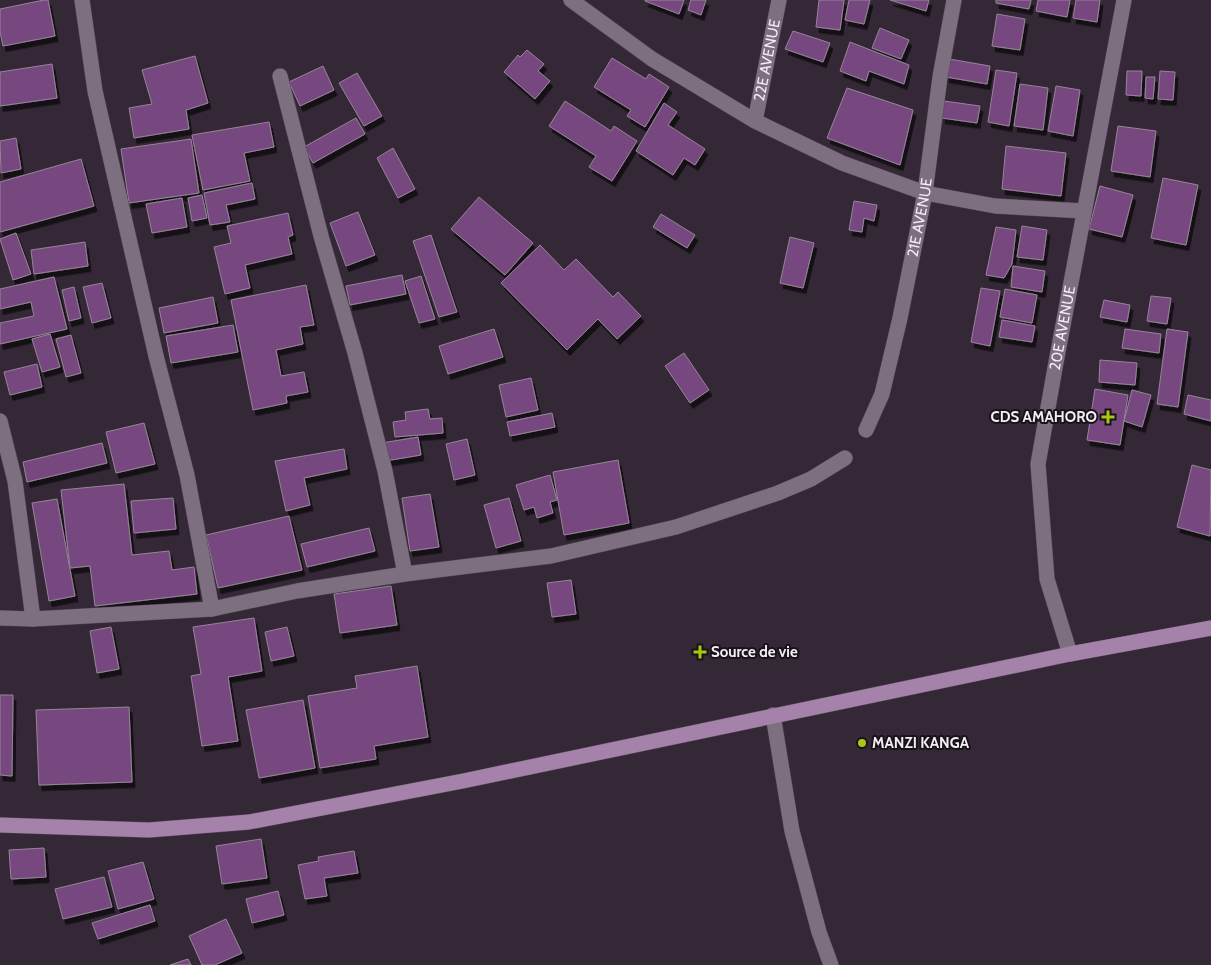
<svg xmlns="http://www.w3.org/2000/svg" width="1211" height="965" font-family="Cabin,sans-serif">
	<defs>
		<filter id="shadow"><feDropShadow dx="3" dy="5.5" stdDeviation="0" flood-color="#0009"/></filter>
	</defs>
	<rect width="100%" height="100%" fill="#342836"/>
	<g fill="#77477f" stroke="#958697" filter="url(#shadow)">
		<polygon points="44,0 48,0 55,36 3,46 0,32 0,9"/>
		<polygon points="645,0 684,0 679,14 645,1"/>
		<polygon points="691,0 706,0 701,15 688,10"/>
		<polygon points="819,0 844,0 840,30 816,27"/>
		<polygon points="849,0 870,0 864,24 845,20"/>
		<polygon points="890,0 929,0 926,11"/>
		<polygon points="996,0 1031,0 1029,9 996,3"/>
		<polygon points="1038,0 1070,0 1067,17 1036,11"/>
		<polygon points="1076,0 1100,0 1097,22 1073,18"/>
		<polygon points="997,14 1025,19 1020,50 992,46"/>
		<polygon points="880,28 909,40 901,59 872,48"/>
		<polygon points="793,31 830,43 823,62 785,49"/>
		<polygon points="850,42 909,65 904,84 869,71 866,81 840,71"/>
		<polygon points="527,50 544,64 538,71 550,81 535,99 504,72 518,55 520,57"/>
		<polygon points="195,56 208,103 186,110 189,129 134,138 129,108 152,104 142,70"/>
		<polygon points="612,58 646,79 649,74 669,87 645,127 627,116 631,110 594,87"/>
		<polygon points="949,59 990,66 987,84 946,77"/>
		<polygon points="52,64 57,98 0,106 0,72"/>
		<polygon points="323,66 334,90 300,106 289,82"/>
		<polygon points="996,70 1017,73 1009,126 988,122"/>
		<polygon points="1127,71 1142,71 1141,96 1126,95"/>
		<polygon points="1160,71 1175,72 1173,100 1158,99"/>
		<polygon points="357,73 382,116 364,126 339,83"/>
		<polygon points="1146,77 1155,77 1153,99 1145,98"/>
		<polygon points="1020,84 1048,88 1043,130 1014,126"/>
		<polygon points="1056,86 1080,90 1073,136 1048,131"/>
		<polygon points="847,88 913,110 900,165 827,138"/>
		<polygon points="565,101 611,131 614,126 637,141 612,181 589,167 596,156 549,126"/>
		<polygon points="944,101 980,106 977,123 942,118"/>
		<polygon points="664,103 677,112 668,125 705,149 695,165 684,158 673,175 636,151"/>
		<polygon points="356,118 365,134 313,163 304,147"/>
		<polygon points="269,122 274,147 244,153 250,181 203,190 192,135"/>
		<polygon points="1118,126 1156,131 1150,177 1111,171"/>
		<polygon points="16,138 21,169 1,173 0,141"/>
		<polygon points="191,139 199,193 129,203 121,149"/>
		<polygon points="1006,146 1066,153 1061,196 1002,189"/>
		<polygon points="393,148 415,189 398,198 377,158"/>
		<polygon points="81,159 94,206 0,232 0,182"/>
		<polygon points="1163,178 1198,185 1186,245 1151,238"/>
		<polygon points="252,183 255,199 226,205 230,222 210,225 204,193"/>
		<polygon points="1100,186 1133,195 1122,237 1089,229"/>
		<polygon points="202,195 207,218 192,221 188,198"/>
		<polygon points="479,197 533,243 505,275 451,229"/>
		<polygon points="182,198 187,227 152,233 146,204"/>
		<polygon points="854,201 877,205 874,221 864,218 862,232 849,230"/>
		<polygon points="358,212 375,255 346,266 330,223"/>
		<polygon points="288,213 293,235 288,237 292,254 245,265 250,288 225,294 214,247 231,243 227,226"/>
		<polygon points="661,214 695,235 687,248 653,227"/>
		<polygon points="1022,226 1047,230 1043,260 1017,257"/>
		<polygon points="996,227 1016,230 1012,264 1004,278 986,275"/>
		<polygon points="16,233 31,274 13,280 0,239"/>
		<polygon points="431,235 457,312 439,317 413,241"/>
		<polygon points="790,237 814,243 803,288 780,283"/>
		<polygon points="85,242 88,266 34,274 31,250"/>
		<polygon points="540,245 564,270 576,259 613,297 618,292 641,316 617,339 598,319 567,350 501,283"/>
		<polygon points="1013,266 1045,271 1042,292 1011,287"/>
		<polygon points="402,275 406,294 350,305 346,286"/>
		<polygon points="421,276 435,319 419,323 405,281"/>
		<polygon points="54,277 67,329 0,344 0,323 34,316 31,302 0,309 0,289"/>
		<polygon points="102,283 111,318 92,323 83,287"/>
		<polygon points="306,285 314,325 300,327 303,344 276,350 281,376 304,372 308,392 286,396 287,403 253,410 231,300"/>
		<polygon points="74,287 81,318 69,321 62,290"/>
		<polygon points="981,288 1000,291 990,346 971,342"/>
		<polygon points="1005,289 1037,295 1032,323 1000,317"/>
		<polygon points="1151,296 1171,298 1167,324 1147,321"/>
		<polygon points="213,297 218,323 164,333 159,308"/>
		<polygon points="1104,300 1130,305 1127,322 1100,317"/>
		<polygon points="1002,320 1035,326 1032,342 999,337"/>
		<polygon points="233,325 238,352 171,363 166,336"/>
		<polygon points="494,329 503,357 448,374 439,346"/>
		<polygon points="1125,329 1161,334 1159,353 1122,348"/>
		<polygon points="1167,329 1188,332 1178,407 1157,404"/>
		<polygon points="50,334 60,367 42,372 32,339"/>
		<polygon points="71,335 81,373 66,377 56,339"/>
		<polygon points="684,353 709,390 690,403 665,366"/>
		<polygon points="1100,360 1137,363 1135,385 1099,382"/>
		<polygon points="37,364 42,387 10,395 4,372"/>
		<polygon points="531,378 538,410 506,417 499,385"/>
		<polygon points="1095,389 1128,395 1120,445 1087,440"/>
		<polygon points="1132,390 1151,395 1142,427 1124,421"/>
		<polygon points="1188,395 1211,400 1211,421 1184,414"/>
		<polygon points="428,409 430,419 442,418 443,433 395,437 393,422 406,420 405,412"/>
		<polygon points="552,413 555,427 510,436 507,422"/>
		<polygon points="144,423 155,464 116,473 106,432"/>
		<polygon points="418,437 421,455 385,461 382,443"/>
		<polygon points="467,439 475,475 454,480 446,444"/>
		<polygon points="102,443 107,463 27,482 23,462"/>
		<polygon points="344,449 347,469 304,478 310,505 286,511 275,461"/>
		<polygon points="618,460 629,523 564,535 553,472"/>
		<polygon points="1192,465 1211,470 1210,536 1177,527"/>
		<polygon points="550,475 557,500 550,502 553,513 537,518 534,507 524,510 516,485"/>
		<polygon points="124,484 132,555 169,551 172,570 194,567 197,594 95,606 90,566 70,568 61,490"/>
		<polygon points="430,494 439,547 410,551 402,498"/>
		<polygon points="173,498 176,529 134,533 131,501"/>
		<polygon points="509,498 521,541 496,548 484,505"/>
		<polygon points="57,499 75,596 49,601 32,503"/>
		<polygon points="289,516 302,570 218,588 206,535"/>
		<polygon points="369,528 375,551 307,567 301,544"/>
		<polygon points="571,580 576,614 552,617 547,583"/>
		<polygon points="391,586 397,625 340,633 334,594"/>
		<polygon points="254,618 262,671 228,677 238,741 202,746 191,676 201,674 193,627"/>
		<polygon points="111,627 119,669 97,673 90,631"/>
		<polygon points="287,627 294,656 271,661 265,632"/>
		<polygon points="417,666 428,737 374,746 376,759 320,768 308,696 357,688 355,676"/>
		<polygon points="0,695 13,695 12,776 0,775"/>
		<polygon points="303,700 315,768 259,778 246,710"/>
		<polygon points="129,707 132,782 39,785 36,710"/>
		<polygon points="261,839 267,878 222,884 216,846"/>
		<polygon points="44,848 46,877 11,879 9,850"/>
		<polygon points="354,851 358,873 324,878 327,896 305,899 298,865 319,861 318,857"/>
		<polygon points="143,862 154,899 118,909 108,871"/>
		<polygon points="104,877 112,907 63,919 55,889"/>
		<polygon points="278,891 284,915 252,923 246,899"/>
		<polygon points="150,905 155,921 98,939 92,923"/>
		<polygon points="226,919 242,953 215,965 202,965 189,936"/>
		<polygon points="188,959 191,965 170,965"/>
	</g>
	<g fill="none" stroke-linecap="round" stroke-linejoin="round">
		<g stroke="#4f4551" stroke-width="16">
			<g id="minor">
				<polyline points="82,0 95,91 156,356 187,475 212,609"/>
				<polyline points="571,0 652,59 755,121 842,163 925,193 995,206 1084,211"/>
				<polyline points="280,76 321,236 355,353 385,471 405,574"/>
				<path id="s1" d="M755,121l24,-121"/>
				<polyline points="0,421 15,481 33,619"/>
				<path id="s2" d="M866,430l16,-36 18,-76 25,-125 15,-116 14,-77"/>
				<polyline points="0,618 33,619 212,609 297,591 405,574 551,556 676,527 778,493 811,479 845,458"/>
				<path id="s3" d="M1070,654l-23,-75 -9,-115 17,-96 69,-368"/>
				<polyline points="773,715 792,831 819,932 831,965"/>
			</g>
		</g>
		<g stroke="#4f4551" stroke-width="16">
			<polyline id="primary" points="0,825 149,830 249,822 463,781 1070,654 1211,628"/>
		</g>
		<use href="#minor" stroke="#7e6f80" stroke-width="15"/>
		<use href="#primary" stroke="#a482a9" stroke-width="15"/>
	</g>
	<g fill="#abc716" stroke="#181319" stroke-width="2">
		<path d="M1105.5 409.5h5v5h5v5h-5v5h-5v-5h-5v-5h5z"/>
		<path d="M697.5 644.5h5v5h5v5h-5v5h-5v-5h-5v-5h5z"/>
		<circle cx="862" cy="743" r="5"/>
	</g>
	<g text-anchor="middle" stroke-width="4" stroke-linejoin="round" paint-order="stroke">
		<g font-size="15" fill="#f4ecf6" stroke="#181319">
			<text dy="5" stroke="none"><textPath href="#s1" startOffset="62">22E AVENUE</textPath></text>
			<text dy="5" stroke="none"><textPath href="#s2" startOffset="220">21E AVENUE</textPath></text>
			<text dy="5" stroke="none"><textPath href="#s3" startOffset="332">20E AVENUE</textPath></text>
		</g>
		<g font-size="15" font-weight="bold" fill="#f4ecf6" stroke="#181319" text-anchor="start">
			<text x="1097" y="422" text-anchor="end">CDS AMAHORO</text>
			<text x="711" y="657">Source de vie</text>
			<text x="872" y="748">MANZI KANGA</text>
		</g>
	</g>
</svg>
